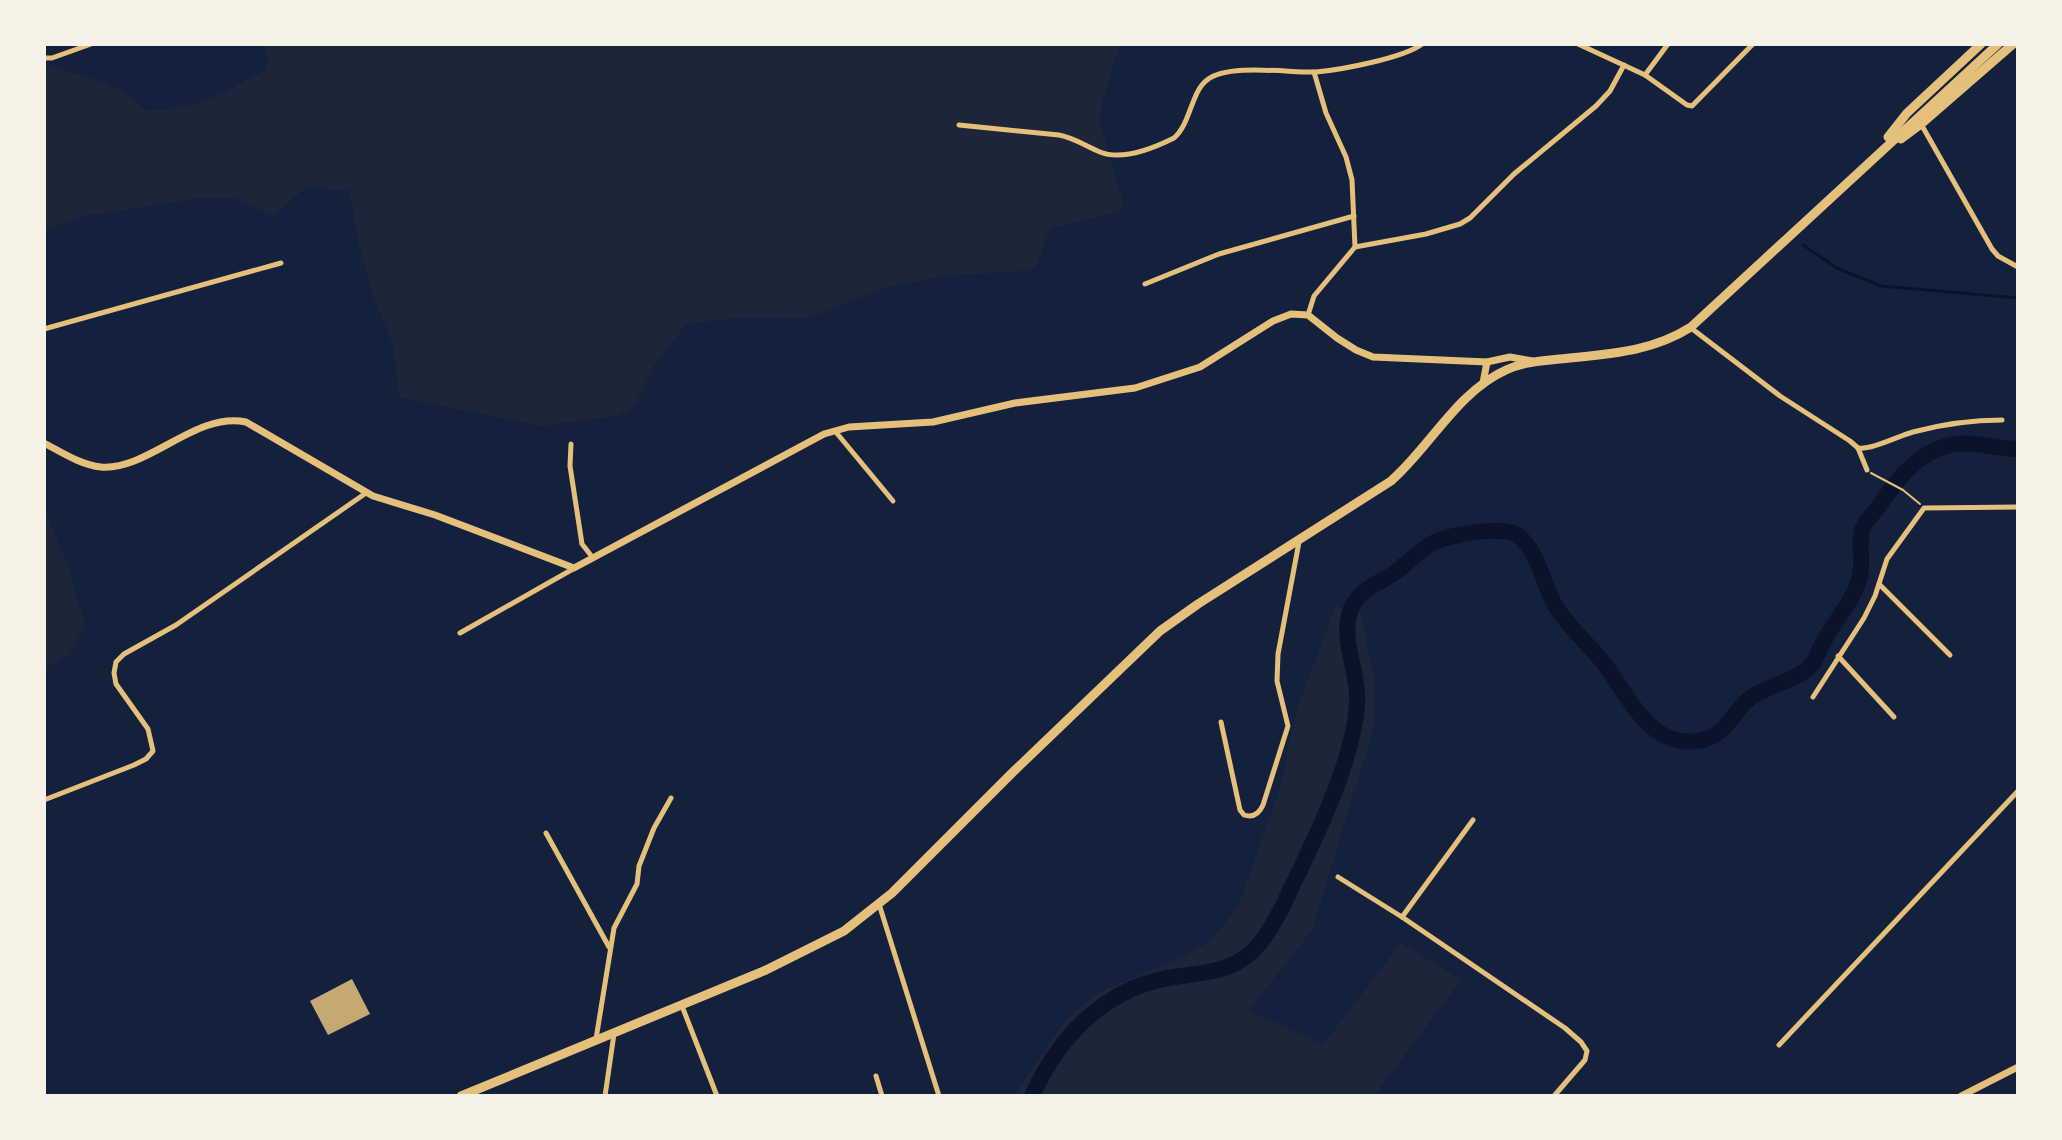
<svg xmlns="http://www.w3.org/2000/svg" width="2062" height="1140" font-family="'PT Sans Narrow',sans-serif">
	<rect width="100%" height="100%" fill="#14213d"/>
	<g fill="#1d2539">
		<path d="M264,44h856l-19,63 -1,15 24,84 -7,6 -67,17 -14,37 -13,5 -80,5 -59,12 -79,31 -67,-1 -36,4 -17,4 -30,38 -21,43 -18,9 -75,10 -142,-29 -6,-52 -20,-50 -14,-49 -10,-55 -43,-4 -32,29 -37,-17 -30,-2 -129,20 -34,14v-167l63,19 18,10 22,18c53,-3 73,-16 118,-41l3,-7z"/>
		<polygon points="44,509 67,563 85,624 70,655 44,669"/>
		<polygon points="1336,606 1360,611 1374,679 1374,727 1312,930 1249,1010 1323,1045 1401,943 1461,980 1374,1096 1014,1096 1066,1019 1100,992 1188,954 1210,941 1238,907 1279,791 1298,706"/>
	</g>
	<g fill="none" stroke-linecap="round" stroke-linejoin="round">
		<polyline stroke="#0b132b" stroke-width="3" points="1803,245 1837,268 1881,286 2018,298"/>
		<path stroke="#0b132b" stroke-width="16" d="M1032,1096c27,-60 74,-109 142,-119 34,-5 63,-5 86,-34 17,-21 27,-47 39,-71 23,-48 54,-114 58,-167 3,-32 -18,-65 -6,-96 2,-4 5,-9 8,-13 9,-10 23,-15 34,-22 13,-10 25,-22 38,-30 15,-9 72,-19 86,-9 21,14 26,49 38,70 12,21 32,37 47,56 26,32 47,91 101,79 24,-6 30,-28 47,-42 19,-14 48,-16 63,-35 5,-7 7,-16 11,-22 10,-19 26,-36 33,-55 8,-19 1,-38 5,-56 2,-7 9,-14 14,-20 18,-25 37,-55 70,-64 23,-7 48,3 72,3"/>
	</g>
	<polygon fill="#c6a872" points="352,979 370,1014 328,1035 310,1001"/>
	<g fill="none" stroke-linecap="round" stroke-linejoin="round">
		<polyline stroke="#e5c07b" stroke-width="2" points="1871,473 1903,490 1920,504"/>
		<g stroke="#e5c07b" stroke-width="5">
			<polyline points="1578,44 1645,75 1687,105 1692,106 1753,44"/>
			<polyline points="44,58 52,58 91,44"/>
			<polyline points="1314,72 1326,113 1346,157 1352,180 1355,247"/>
			<polyline points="1645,75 1668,44"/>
			<polyline points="1921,124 1992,249 1998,256 2018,267"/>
			<path d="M959,125l100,10c16,3 26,11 41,17 22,9 54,-4 74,-14 17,-15 17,-46 33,-58 21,-17 83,-7 109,-8 24,-2 88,-14 106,-28"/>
			<polyline points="1145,284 1219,254 1354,216"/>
			<polyline points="1308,315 1314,296 1355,247 1426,234 1460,224 1470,218 1514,174 1596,106 1610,91 1624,65"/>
			<polyline points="1691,328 1780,396 1850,441 1858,448 1867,470"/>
			<polyline points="44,329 281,263"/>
			<polyline points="835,431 893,501"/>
			<polyline points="571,444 570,466 582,544 593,558"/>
			<path d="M1858,448c14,2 40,-12 55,-16 30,-8 58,-12 89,-12"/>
			<polyline points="1879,584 1950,655"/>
			<polyline points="460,633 573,569"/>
			<polyline points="1838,656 1894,717"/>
			<polyline points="1813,697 1864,618 1875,596 1887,559 1924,508 2018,507"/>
			<path d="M1221,722l19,88 4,5c9,3 15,-1 19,-10l25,-79 -11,-45 1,-27 21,-112"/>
			<polyline points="44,800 134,765 146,759 153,751 148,729 116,684 114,673 116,662 124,654 176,625 366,493"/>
			<polyline points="546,833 609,947"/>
			<polyline points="1338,877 1402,917 1565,1028 1581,1042 1587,1051 1585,1060 1554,1096"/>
			<polyline points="879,904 939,1096"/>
			<polyline points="1402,917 1473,820"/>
			<polyline points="682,1006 717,1096"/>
			<polyline points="596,1039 614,928 637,884 639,866 654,828 671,798"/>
			<polyline points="1779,1045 2018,791"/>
			<polyline points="876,1076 882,1096"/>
			<polyline points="605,1096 614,1034"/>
		</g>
		<g stroke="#e5c07b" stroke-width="7">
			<polyline points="1483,383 1487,362"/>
			<path d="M44,443c17,9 37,22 57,24 47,4 95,-56 145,-45l127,74 62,19 139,53 250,-134 25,-7 84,-5 82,-19 120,-15 65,-21 73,-46 18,-7 17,1 29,23 19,12 17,7 114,5 23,-5 23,4"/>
			<polyline points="1961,1096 2018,1067"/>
		</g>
		<g stroke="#e5c07b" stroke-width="9">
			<polyline points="1888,137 1907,113 1981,44"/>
			<polyline points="1901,139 1921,124 2013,44"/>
			<path d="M461,1096l305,-126 78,-39 48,-38 121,-121 147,-141 38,-27 193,-123c39,-34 66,-89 115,-111 17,-8 36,-9 54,-11 46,-5 90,-6 131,-32l307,-283"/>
		</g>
	</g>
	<rect width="2062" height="1140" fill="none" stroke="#f6f1e7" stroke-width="92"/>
</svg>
